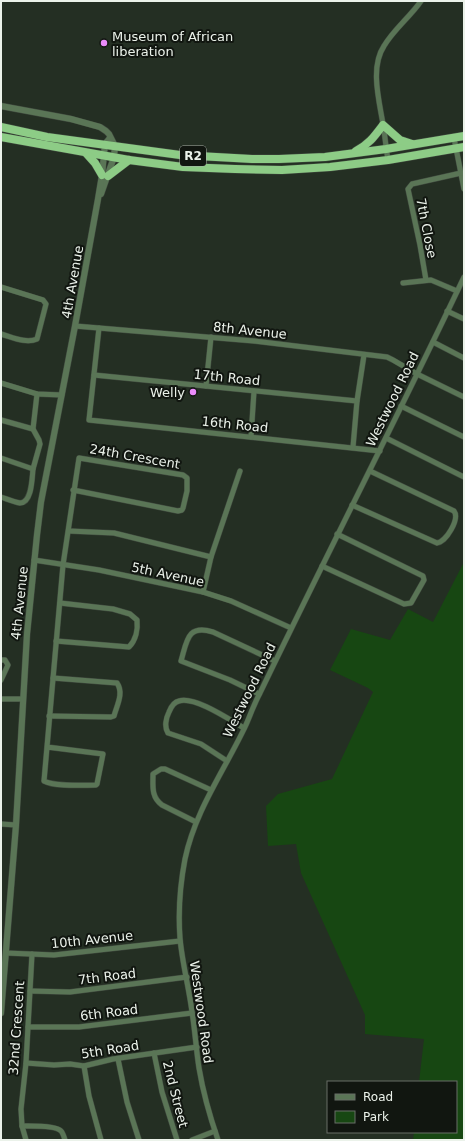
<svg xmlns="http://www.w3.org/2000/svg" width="465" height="1141" font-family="'DejaVu Sans',sans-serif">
	<rect width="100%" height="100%" fill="#242f23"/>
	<polygon fill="#174712" points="464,562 464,1140 413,1140 414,1132 456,1132 456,1082 419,1082 424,1039 365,1034 365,1015 301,873 296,844 268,846 266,806 278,794 332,779 373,692 368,688 330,670 351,629 390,640 408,609 433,622"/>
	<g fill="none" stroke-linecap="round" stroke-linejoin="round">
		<g stroke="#404a3f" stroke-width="6">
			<g id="minor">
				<polyline points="454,138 464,189"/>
				<path d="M388,160c-2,-12 -3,-24 -5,-36 -4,-24 -13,-57 1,-78 10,-17 26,-29 37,-45"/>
				<polyline points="426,280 420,245 408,189 412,184 461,173"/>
				<polyline points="403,283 431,280 457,291"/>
				<path d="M1,287l42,13 3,4 -9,35c-11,5 -25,-2 -36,-5"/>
				<polyline points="447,311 464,319"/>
				<polyline points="75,326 254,341 387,357 393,360 417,374 464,397"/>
				<polyline points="99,328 89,420 380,451"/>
				<polyline points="433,342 464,358"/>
				<polyline points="94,375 357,401"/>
				<polyline points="1,383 37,394 62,395"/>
				<polyline points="206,386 211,337"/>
				<polyline points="401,406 464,437"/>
				<polyline points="1,420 33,429 37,394"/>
				<polyline points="251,437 254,391"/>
				<polyline points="386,438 464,477"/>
				<polyline points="353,447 357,401 364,355"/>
				<polyline points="1,458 33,469 40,444 39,440 33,429"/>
				<path d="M1,497c6,2 13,5 19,6 12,0 12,-25 13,-34"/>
				<path d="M352,505l85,38c9,-1 23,-24 17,-32l-84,-40"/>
				<polyline points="69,531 114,533 211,557 240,471"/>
				<polyline points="34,560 99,570 203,592 231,601 291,628"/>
				<polyline points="322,566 404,604 411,603 424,580 423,576 337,534"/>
				<polyline points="203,592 211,557"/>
				<path d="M56,641l73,6c7,-7 9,-18 8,-27l-7,-6 -17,-5 -53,-6"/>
				<polyline points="1,660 5,660 8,665 1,680"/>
				<path d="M259,694l-29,-14 -49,-19c6,-20 6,-37 32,-29l62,29"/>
				<polyline points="1,699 22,699"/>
				<path d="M49,716l62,1 3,-1c3,-11 10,-23 3,-33l-64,-5"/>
				<path d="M47,747l56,7 -6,30 -1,1c-13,0 -41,2 -52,-4l19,-216 16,-107 104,17 4,3v13l-4,17 -1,2 -4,1 -105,-21"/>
				<path d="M227,761l-26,-17 -33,-11c-4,-6 -2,-15 1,-21 2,-5 5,-10 10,-11 16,-5 51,19 65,27"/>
				<path d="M196,822l-34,-17c-11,-8 -9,-19 -9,-31l8,-5h4l46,21"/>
				<polyline points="1,824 16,825"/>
				<polyline points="6,953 54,955 180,941"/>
				<polyline points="30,991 70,992 187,977"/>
				<polyline points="28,1027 79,1027 192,1013"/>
				<polyline points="154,1053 162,1092 177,1140"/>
				<polyline points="118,1059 127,1102 139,1140"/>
				<polyline points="26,1063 54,1065 70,1064 84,1066 113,1059 197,1047"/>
				<polyline points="84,1066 89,1096 101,1140"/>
				<path d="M22,1126c8,0 34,-1 39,5 2,2 3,6 4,9"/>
				<polyline points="26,1140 22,1126 21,1109 26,1063 32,954"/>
				<polyline points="192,1140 215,1131"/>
				<path d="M218,1140c-8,-23 -15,-48 -19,-72 -3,-19 -4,-38 -7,-56 -3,-24 -10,-50 -12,-74 -2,-27 0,-53 5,-79 10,-48 39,-88 60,-132 5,-11 9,-23 15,-34 67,-139 138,-277 204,-416"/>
			</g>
		</g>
		<g stroke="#404a3f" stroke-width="7">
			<g id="tertiary">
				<polyline points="1,106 71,119 100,127 106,131 109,134 115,146 114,157 101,194"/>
				<polyline points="1,1013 16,825 27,634 37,535 41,502 75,326 98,199 102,175 105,144 110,138"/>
			</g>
		</g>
		<g stroke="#404a3f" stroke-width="9">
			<g id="trunk">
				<polyline points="1,127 47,137 180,155 252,159 279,159 325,157 386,149 464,136"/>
				<polyline points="1,137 129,160 183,167 235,169 282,170 330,167 388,160 464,147"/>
				<path d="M356,151c13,-7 18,-14 27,-26l17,15 12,4"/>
				<polyline points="86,153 95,163 102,175"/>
				<polyline points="108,176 129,160"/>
			</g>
		</g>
		<use href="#minor" stroke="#5a7556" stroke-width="5"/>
		<use href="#tertiary" stroke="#5a7556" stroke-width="6"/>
		<use href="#trunk" stroke="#8dcc86" stroke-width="8"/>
	</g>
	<g fill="#eb8cfb" stroke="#111610" stroke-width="1.5">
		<circle cx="104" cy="43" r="4"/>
		<circle cx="193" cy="392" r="4"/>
	</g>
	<g text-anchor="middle" stroke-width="4" stroke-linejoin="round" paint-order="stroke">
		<rect fill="#111610" stroke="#aab0a9" stroke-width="1" x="180" y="146" width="26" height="20" rx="3"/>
		<g font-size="12" font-weight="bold" fill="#ebf2ea">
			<text x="193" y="160">R2</text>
		</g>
		<g font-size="13" fill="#ebf2ea" stroke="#111610" text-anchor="start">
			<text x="112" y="41">Museum of African<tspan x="112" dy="15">liberation</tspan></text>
			<text x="185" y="397" text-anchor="end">Welly</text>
		</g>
		<g font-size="13" fill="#ebf2ea" stroke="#111610">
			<text transform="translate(427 228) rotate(79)" y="5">7th Close</text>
			<text transform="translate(72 282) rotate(-80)" y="5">4th Avenue</text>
			<text transform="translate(250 330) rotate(6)" y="5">8th Avenue</text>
			<text transform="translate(227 377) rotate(6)" y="5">17th Road</text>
			<text transform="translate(392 399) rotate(-64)" y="5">Westwood Road</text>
			<text transform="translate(235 424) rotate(6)" y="5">16th Road</text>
			<text transform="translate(135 456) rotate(10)" y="5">24th Crescent</text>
			<text transform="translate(168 574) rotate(12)" y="5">5th Avenue</text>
			<text transform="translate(19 603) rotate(-84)" y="5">4th Avenue</text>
			<text transform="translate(249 690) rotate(-64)" y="5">Westwood Road</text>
			<text transform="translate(92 939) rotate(-6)" y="5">10th Avenue</text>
			<text transform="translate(107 976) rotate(-7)" y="5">7th Road</text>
			<text transform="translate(109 1012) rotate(-7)" y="5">6th Road</text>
			<text transform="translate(202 1012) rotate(82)" y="5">Westwood Road</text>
			<text transform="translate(16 1028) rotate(-86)" y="5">32nd Crescent</text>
			<text transform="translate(110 1049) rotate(-9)" y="5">5th Road</text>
			<text transform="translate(176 1094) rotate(76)" y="5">2nd Street</text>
		</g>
	</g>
	<rect width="465" height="1141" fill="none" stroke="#ebf2ea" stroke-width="4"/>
	<rect x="327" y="1081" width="130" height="52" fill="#111610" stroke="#686e67"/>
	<rect x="335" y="1094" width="20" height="6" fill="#5a7556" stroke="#686e67"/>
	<text x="363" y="1101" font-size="12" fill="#ebf2ea">Road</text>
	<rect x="335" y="1111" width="20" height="12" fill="#174712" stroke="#686e67"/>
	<text x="363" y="1121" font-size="12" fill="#ebf2ea">Park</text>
</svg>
